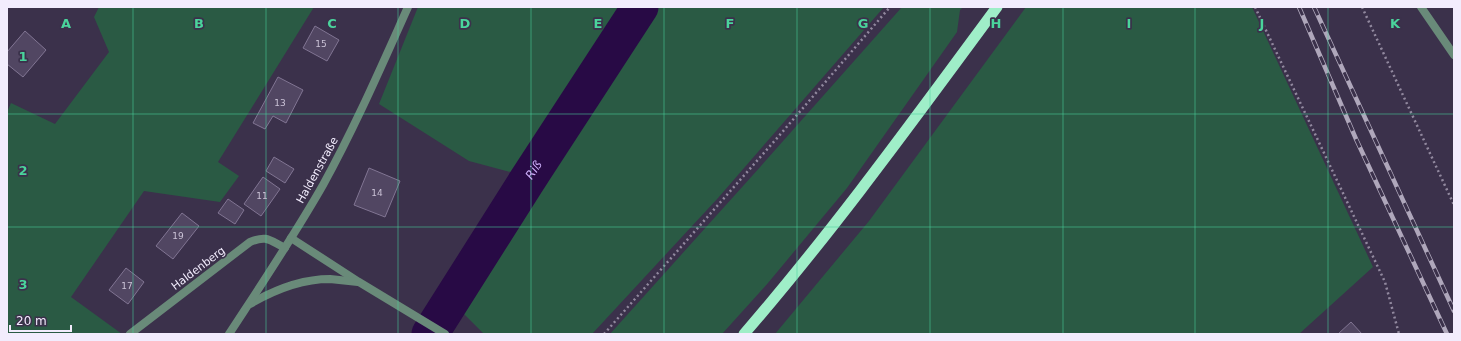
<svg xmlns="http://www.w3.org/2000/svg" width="1461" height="341" font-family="'DejaVu Sans',sans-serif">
	<rect width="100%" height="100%" fill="#3b314b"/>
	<g fill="#2a5a44">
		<polygon points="99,7 314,7 218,162 239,176 220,202 144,191 71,297 122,334 7,334 7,112 11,103 55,124 109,52 94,17"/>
		<polygon points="418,7 884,7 718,198 592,334 484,334 464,314 548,182 469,161 379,104"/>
		<polygon points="902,7 963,7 960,10 957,32 847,188 768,283 722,334 610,334 761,166"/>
		<polygon points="1026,7 1252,7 1373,267 1299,334 775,334 869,221"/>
	</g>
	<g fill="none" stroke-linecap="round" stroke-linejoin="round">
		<path stroke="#280a45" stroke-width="37" id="s1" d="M430,334l96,-152 114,-175"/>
	</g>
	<g fill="#514662" stroke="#817593">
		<polygon points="315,26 339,40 327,61 303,48"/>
		<polygon points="25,31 46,50 23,77 7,64 7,52"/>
		<polygon points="278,77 303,90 286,123 273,116 265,129 253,123"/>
		<polygon points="274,157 294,169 285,183 266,171"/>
		<polygon points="369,168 400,181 385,217 354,205"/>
		<polygon points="263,177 280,189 261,216 244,204"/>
		<polygon points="228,199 244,210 235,224 218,213"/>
		<polygon points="182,213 199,226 173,259 156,246"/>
		<polygon points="126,268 144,282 128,304 109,290"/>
		<polygon points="1351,322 1362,334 1338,334"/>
	</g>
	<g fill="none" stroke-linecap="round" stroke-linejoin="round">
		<g stroke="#92899f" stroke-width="2.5" stroke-dasharray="2 3" stroke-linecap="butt">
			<polyline points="1255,7 1385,282 1399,334"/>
			<polyline points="1362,7 1454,205"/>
			<polyline points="604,334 778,137 890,7"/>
		</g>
		<g stroke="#698a79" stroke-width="8">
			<polyline points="1421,7 1454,55"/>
			<path d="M130,334l120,-92c17,-7 19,-2 35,6"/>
		</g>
		<g stroke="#698a79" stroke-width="8">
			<polyline points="291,238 359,282 445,334"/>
			<path d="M250,304c24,-14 51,-25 80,-25 9,1 18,2 28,3"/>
			<path d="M229,334c32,-49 65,-98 94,-149 32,-58 58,-118 85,-178"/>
		</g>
		<path stroke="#9feec8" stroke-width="11" d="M744,334c90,-104 171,-216 253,-327"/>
		<g stroke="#afa7bb" stroke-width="4.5">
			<g id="rail">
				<polyline points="1299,7 1356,139 1447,334"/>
				<polyline points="1314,7 1454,311"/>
			</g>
		</g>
		<use href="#rail" stroke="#3b314b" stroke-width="3" stroke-dasharray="9" stroke-linecap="butt"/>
	</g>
	<path fill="none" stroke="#4ad49c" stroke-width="1" stroke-opacity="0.55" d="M133,7v327M266,7v327M398,7v327M531,7v327M664,7v327M797,7v327M930,7v327M1063,7v327M1195,7v327M1328,7v327M7,114h1447M7,227h1447"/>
	<g text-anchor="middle" stroke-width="3.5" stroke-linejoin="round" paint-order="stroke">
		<g font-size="9" fill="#cac2d6">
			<text x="321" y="47">15</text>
			<text x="280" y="106">13</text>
			<text x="377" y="196">14</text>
			<text x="262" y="199">11</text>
			<text x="178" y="239">19</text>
			<text x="127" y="289">17</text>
		</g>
		<g font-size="11" fill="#f2ecfd" stroke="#3b314b">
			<text transform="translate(317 170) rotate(-61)" y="4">Haldenstraße</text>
			<text transform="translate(198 268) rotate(-37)" y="4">Haldenberg</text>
		</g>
		<g font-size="12" font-style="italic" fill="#cbaef8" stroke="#3b314b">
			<text dy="4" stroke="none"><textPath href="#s1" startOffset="194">Riß</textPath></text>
		</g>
	</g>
	<g font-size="13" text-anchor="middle" font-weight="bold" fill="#4ad49c" stroke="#3b314b" stroke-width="3.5" stroke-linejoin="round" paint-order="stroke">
		<text x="66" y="28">A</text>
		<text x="199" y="28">B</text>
		<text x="332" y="28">C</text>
		<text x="465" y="28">D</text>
		<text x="598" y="28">E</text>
		<text x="730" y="28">F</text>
		<text x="863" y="28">G</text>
		<text x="996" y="28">H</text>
		<text x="1129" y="28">I</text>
		<text x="1262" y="28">J</text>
		<text x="1395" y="28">K</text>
		<text x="23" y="61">1</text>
		<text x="23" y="175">2</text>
		<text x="23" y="289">3</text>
	</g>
	<rect width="1461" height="341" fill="none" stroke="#f2ecfd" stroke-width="16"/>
	<path d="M10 325v6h61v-6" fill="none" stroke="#f2ecfd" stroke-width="2"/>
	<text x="16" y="325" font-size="12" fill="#f2ecfd" stroke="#3b314b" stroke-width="3" paint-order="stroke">20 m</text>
</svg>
